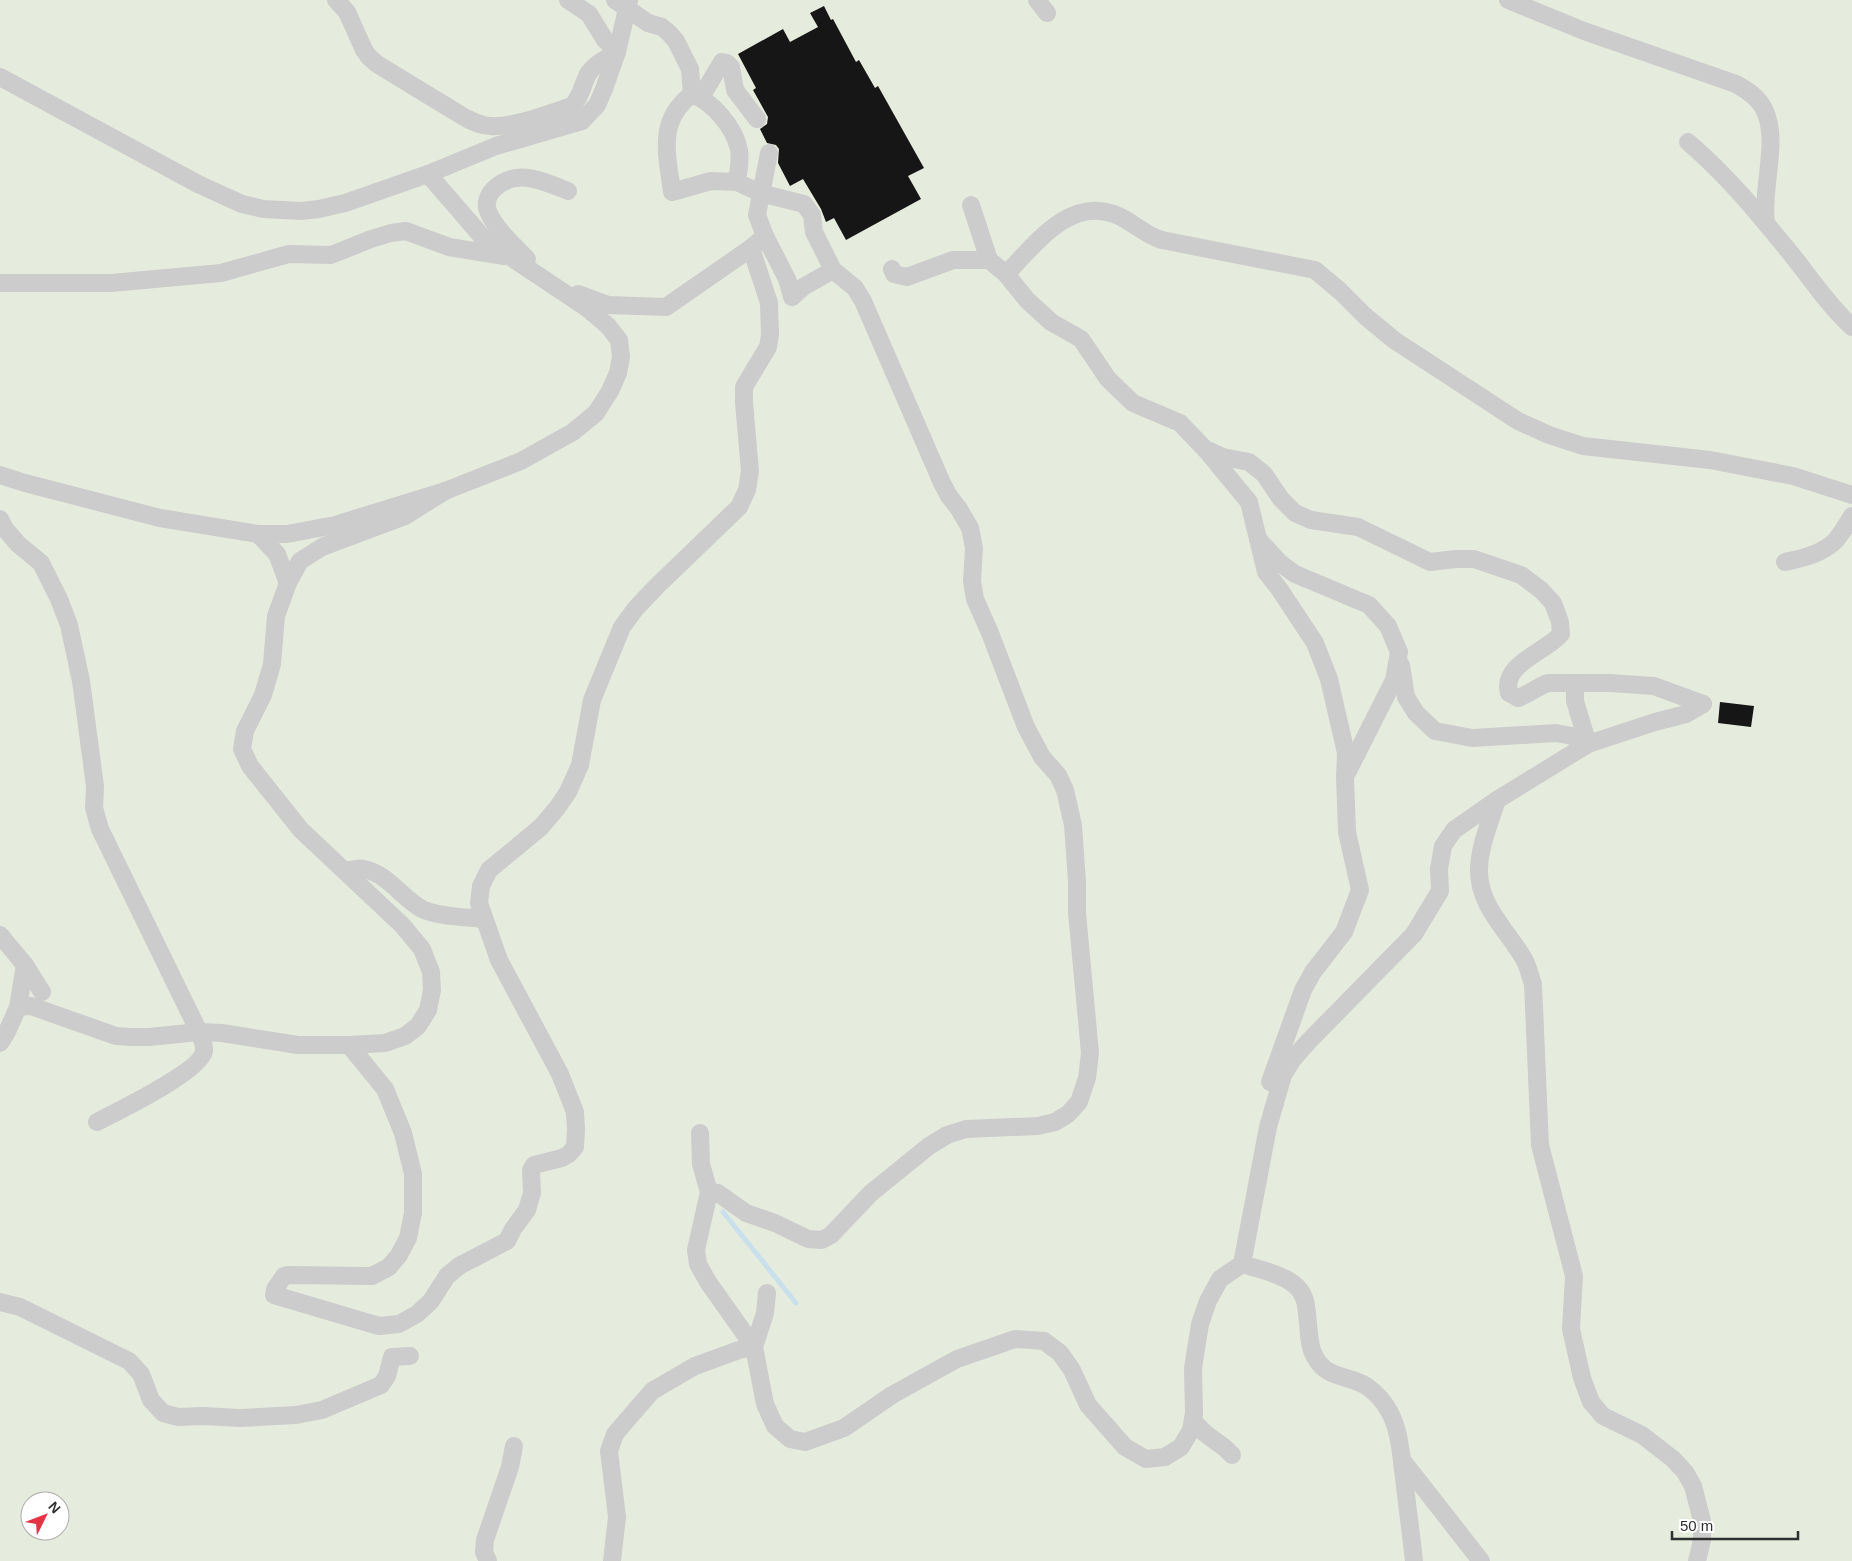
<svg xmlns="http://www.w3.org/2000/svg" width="1852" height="1561" font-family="Arial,sans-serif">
	<rect width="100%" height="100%" fill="#fff"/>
	<path fill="#e6ecdd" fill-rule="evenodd" d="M0,0h1852v1561h-1852zM30,1501h30v30h-30z"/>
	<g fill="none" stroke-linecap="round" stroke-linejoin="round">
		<polyline stroke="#c9e0ec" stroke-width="5" points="723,1212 796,1303"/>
	</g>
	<g fill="#161616">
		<polygon points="824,6 831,20 833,19 856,62 859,60 875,88 878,86 924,168 908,176 921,199 846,240 834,218 826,222 821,209 803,179 790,186 778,163 779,149 776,145 767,143 760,129 767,124 768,117 753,90 756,88 738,54 783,29 790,42 818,27 810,13"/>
		<polygon points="1720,702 1754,706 1751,727 1718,723"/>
	</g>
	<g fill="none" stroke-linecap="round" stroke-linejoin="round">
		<g stroke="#ccc" stroke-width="18">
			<path d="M336,0l11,12 17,38 5,7 8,7 87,53c8,4 17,9 26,9 23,2 60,-13 82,-20 9,-9 10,-20 16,-32 6,-10 19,-16 29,-22l-12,-12 -16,-26 -21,-14"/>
			<polyline points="1037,0 1047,13"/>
			<path d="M1508,0l76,31 152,53c11,6 22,13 28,25 16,32 -3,78 2,114"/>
			<polyline points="648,23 662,27 669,33 676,41 690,69 692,94"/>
			<polyline points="0,77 198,184 242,204 263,209 301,211 319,209 345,203 428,174 496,146 582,121 597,105 604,89 617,52 629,0"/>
			<polyline points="701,97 722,62 727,63 731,67 735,90 757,119"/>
			<path d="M1688,142c42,36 73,75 108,118 18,23 34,47 56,67"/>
			<polyline points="769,153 757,215 765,236 787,279 792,297 803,287 833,270"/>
			<path d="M971,205l18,55 17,14 21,26 24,22 30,17 27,40 25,24 47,20 25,26 18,8 26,5 15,12 17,25 14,14 16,7 47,7 72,35 26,-3h18l47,16 20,15 12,13 7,19 1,12c-15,18 -60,30 -52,59l9,5c11,-4 19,-11 30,-15h62l44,3 49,18"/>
			<path d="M527,259c-13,-14 -32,-30 -39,-48 -3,-7 0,-16 5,-21 22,-23 50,-9 75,1"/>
			<polyline points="892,269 894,274 907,277 953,260 989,260"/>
			<path d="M1006,274c29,-29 62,-76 108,-60 17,6 30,21 48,26l153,30 25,21 25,25 29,24 124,81 31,14 34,11 127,14 83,16 59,19"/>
			<polyline points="0,283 111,283 221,273 289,254 331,255 371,239 391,233 406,231 449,247 504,256"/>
			<polyline points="578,294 608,305 666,307 751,248 765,236"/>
			<polyline points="1206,450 1249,502 1266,572 1280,590 1315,643 1329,679 1346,753 1345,777 1347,832 1360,890 1344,932 1313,972 1303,990 1270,1082"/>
			<polyline points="0,475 25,483 160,518 258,534 287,534 335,525 445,491 521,461 573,432 596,413 610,391 618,373 621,357 619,340 608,326 587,308 485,240 428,174"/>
			<path d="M0,519l5,10 13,15 23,19 18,36 10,26 12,56 14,105 -1,22 6,21 99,203c2,5 6,13 5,19 -3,20 -86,60 -107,71"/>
			<polyline points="258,534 277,554 288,583"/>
			<polyline points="1258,539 1280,563 1295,574 1369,605 1388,626 1399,652 1394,680 1347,773"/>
			<path d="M1785,562c17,-4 38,-8 51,-22 6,-7 11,-16 16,-24"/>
			<polyline points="1401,665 1406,697 1416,713 1435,731 1472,738 1556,733 1572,736 1588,744"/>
			<polyline points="1575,683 1575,701 1588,744"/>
			<path d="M1497,800c-7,22 -18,47 -18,71 0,35 28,59 45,88 4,7 6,17 9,25l7,161 34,131 -3,53 11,49 9,24 12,14 39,19 31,24 12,13 8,14 9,35v19l-5,21"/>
			<path d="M345,871c6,-1 14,-4 19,-2 24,5 38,29 58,40 16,8 44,8 62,10"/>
			<polyline points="0,935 25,965 42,992"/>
			<polyline points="18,1007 25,965"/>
			<polyline points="0,1043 7,1032 18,1007 31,1006 116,1036 131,1037 149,1037 199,1032 222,1033 298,1045 349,1045 385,1043 405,1036 418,1026 428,1010 432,990 431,972 422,949 402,925 301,830 250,766 242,749 245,731 263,695 272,664 276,616 288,583 300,561 322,547 405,516 445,491"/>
			<polyline points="349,1045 385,1089 403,1133 413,1174 413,1213 408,1238 399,1255 389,1267 372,1276 288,1275 284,1276 275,1289 274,1295 379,1326 399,1324 417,1314 431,1301 447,1276 459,1266 507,1241 513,1229 527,1210 532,1193 531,1170 534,1165 562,1158 569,1154 575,1147 576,1130 575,1112 560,1074 499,960 479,903 481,886 489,870 541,827 557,808 568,792 580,765 592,700 622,627 636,608 657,586 739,507 747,490 750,471 744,403 744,387 768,347 770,335 769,303 751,248"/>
			<polyline points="700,1133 701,1164 709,1192"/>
			<path d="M1242,1264c21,7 57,12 63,37 2,7 2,15 3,22 1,11 1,24 7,34 13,24 36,17 54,31 8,6 15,14 20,23 11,19 12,45 15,67 3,27 7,55 10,83"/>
			<polyline points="767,1293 765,1313 754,1347 765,1404 775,1426 790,1439 805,1442 844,1428 892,1395 957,1359 1015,1339 1044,1341 1060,1353 1072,1370 1088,1405 1125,1447 1146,1459 1165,1457 1181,1447 1191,1430 1194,1413 1193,1368 1200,1324 1208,1301 1220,1279 1242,1264 1268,1127 1283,1075 1293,1059 1308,1042 1414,934 1440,891 1439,869 1443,846 1454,830 1497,800 1588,744 1655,722 1686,714 1703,704"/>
			<polyline points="0,1302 20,1307 129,1361 141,1374 151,1400 163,1413 178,1417 203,1416 240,1418 296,1415 322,1410 381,1385 387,1376 392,1357 410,1356"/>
			<path d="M1193,1420c12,18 26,20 39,35"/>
			<polyline points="1402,1460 1481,1561"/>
			<polyline points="488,1561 484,1552 485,1540 510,1467 514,1446"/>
			<path d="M612,1561l5,-44 -8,-66 6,-17 37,-43 43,-25 44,-16 15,-3 -46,-65 -10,-18 -2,-14 13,-58 9,1 28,20 29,10 33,16 14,1 9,-5 40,-42 58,-47 18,-11 19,-6 72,-3 17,-4 13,-8 11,-12 8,-24 3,-25 -13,-140v-31l-4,-57 -8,-35 -7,-15 -16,-18 -16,-30 -36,-94 -15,-34 -3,-18 2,-33 -4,-20 -11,-19 -10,-13 -7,-13 -79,-182 -8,-13 -22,-18 -19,-38 -2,-17 -8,-11 -44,-11 -23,-11 -26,-1 -39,11c-5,-39 -15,-71 20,-98 21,8 43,34 47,56 2,10 -1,23 -2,32"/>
		</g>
		<polyline stroke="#ccc" stroke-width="18" points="615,0 648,23"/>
	</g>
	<g transform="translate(45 1516) rotate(48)"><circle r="24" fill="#ffffff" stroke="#acacac"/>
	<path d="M0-4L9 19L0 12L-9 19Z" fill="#e53245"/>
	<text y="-8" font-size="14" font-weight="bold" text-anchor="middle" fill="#2f2f2f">N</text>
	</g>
	<path d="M1672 1531v8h126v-8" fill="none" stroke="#2f2f2f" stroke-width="2.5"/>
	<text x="1680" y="1531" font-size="15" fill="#2f2f2f" stroke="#ffffff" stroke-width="4" paint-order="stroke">50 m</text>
</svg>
